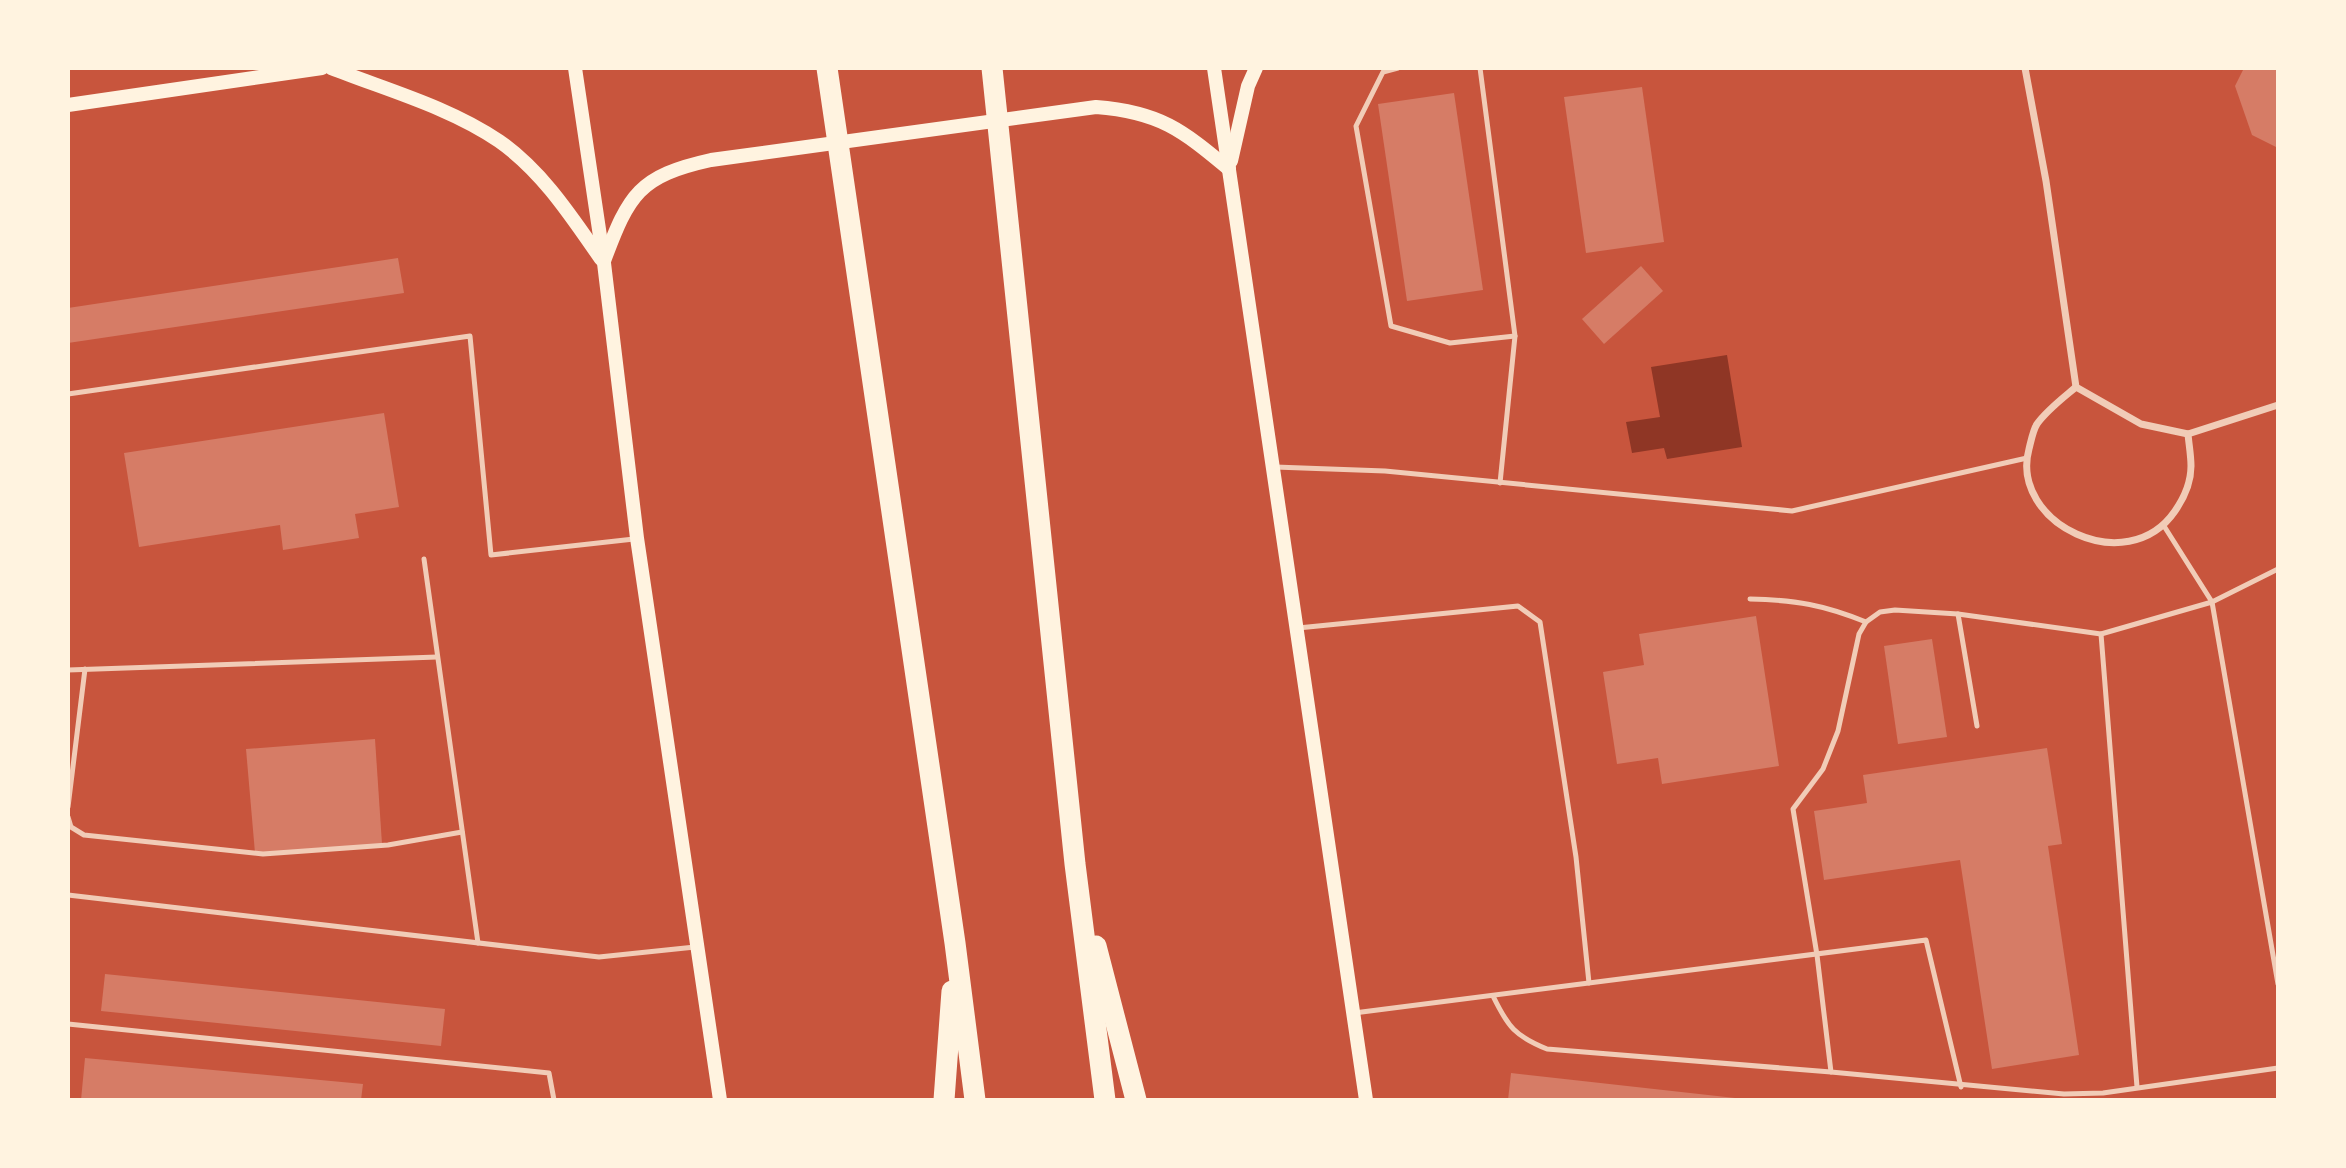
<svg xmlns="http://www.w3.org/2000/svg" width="2346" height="1168" font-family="Raleway,sans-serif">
	<rect width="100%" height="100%" fill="#c8553d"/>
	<polygon fill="#8f3625" points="1727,355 1742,447 1667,459 1664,448 1632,453 1626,422 1660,417 1651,367"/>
	<g fill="#d67c66">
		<polygon points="2244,68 2278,68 2278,148 2252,135 2235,86"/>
		<polygon points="1642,87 1664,242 1586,253 1564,97"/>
		<polygon points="1454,93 1483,290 1407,301 1378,104"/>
		<polygon points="398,258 404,293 68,343 68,308"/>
		<polygon points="1641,266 1663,291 1604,344 1582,319"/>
		<polygon points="384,413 399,507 355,514 359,538 283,550 280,525 139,547 124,453"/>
		<polygon points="1756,616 1779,766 1662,784 1658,758 1617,764 1603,672 1644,665 1639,634"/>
		<polygon points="1932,639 1947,737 1898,744 1884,646"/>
		<polygon points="375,739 382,844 255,853 246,749"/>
		<polygon points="2047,748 2062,844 2048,846 2079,1055 1992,1069 1960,860 1824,880 1814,811 1867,803 1863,775"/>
		<polygon points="105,974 445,1009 441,1046 101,1011"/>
		<polygon points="85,1058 363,1084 361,1100 81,1100"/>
		<polygon points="1511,1073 1735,1098 1735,1100 1508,1100"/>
	</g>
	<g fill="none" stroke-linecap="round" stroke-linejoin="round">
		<g stroke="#f1ccb7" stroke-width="5">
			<polyline points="1398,68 1383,72 1356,126 1391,326 1450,343 1515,336"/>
			<polyline points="1480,68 1515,336 1500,483"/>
			<polyline points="68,394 470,336 491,555 634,539"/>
			<polyline points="1275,467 1385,471 1792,511 2027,458"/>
			<polyline points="2164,526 2212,602 2278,984"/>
			<polyline points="424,559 478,943"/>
			<path d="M1750,599c46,1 74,6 116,23l14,-10 15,-2 63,4 143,20 111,-32 66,-33"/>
			<polyline points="1958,614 1977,726"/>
			<polyline points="1866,622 1859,634 1838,731 1823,769 1793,809 1817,955 1831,1072 2064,1094 2103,1093 2278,1068"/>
			<polyline points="1298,628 1518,606 1540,622 1576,857 1589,983"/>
			<polyline points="2101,634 2137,1087"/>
			<polyline points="68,670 437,657"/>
			<polyline points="68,807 85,669"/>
			<polyline points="68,817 71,827 84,835 263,854 388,845 462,832"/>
			<polyline points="68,895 599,957 695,947"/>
			<path d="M1493,996c15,31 22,40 54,53l284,23"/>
			<polyline points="1354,1013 1926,940 1961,1087"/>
			<polyline points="68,1024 549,1073 554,1100"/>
		</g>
		<g stroke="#f1ccb7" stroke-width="7">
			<polyline points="2025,68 2046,181 2076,387 2141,424 2188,434"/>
			<path d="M2076,387c-13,11 -29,23 -39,37 -4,6 -6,17 -8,25 -20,74 98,132 146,62 9,-13 16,-28 16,-45 0,-10 -2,-21 -3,-32l90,-29"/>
		</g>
		<g stroke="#fff3e0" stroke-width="14">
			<path d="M331,68c56,22 118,39 168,73 43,30 72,75 102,118"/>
			<polyline points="575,68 604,263 637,538 720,1100"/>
			<polyline points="1214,68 1366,1100"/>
			<polyline points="68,105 322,68"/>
			<polyline points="1231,161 1248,86 1256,68"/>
			<path d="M604,261c25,-67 35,-85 107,-101l385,-53c64,5 86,23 133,62"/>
		</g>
		<g stroke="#fff3e0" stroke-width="21">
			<polyline points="827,68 955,943 975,1100"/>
			<polyline points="992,68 1075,864 1105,1100"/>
			<polyline points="1096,946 1136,1100"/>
			<polyline points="944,1100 952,991"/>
		</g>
	</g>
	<rect width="2346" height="1168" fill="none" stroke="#fff3e0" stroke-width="140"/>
</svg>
